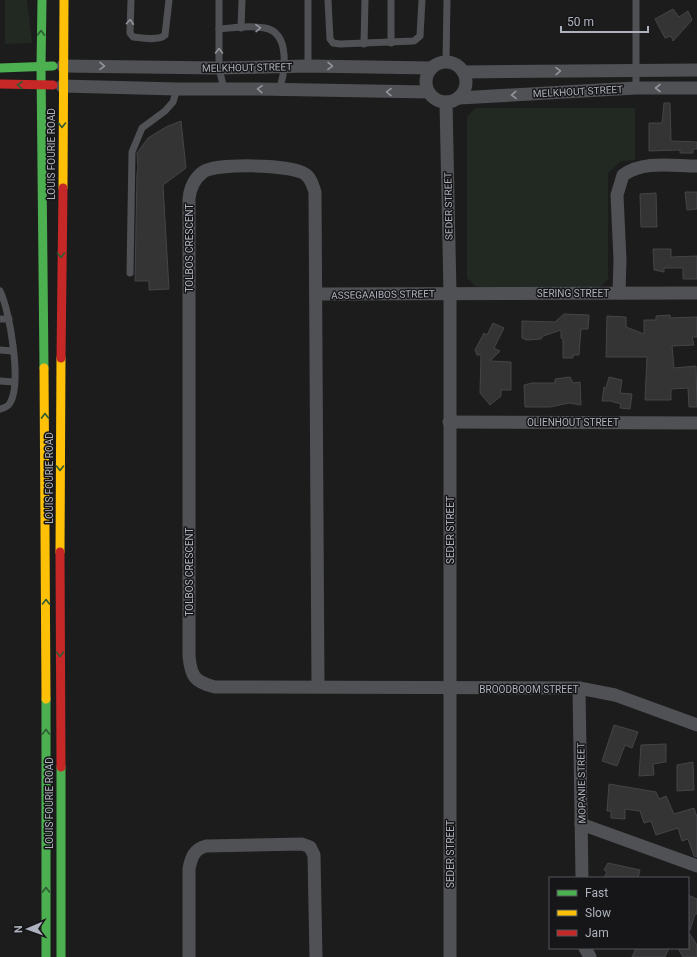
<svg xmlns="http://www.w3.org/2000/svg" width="697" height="957" font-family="Roboto,sans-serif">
	<rect width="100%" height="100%" fill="#1c1c1c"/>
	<g fill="#222923">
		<polygon points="5,0 27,0 32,43 5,44"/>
		<polygon points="475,108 635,108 635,160 621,161 608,173 608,279 600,287 476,287 467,278 467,117"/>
	</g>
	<g fill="#343434" stroke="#444548">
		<polygon points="673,9 679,17 688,11 692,20 673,41 671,36 665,38 655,19"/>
		<polygon points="664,103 670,103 671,141 697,142 697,149 693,149 693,153 680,153 680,150 649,151 649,123 662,123"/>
		<polygon points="181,121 186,168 163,185 169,289 149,290 149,281 135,281 137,174 138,168 137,153 148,138 166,127"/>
		<polygon points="685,192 697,192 697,209 687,210"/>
		<polygon points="656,193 657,227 641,227 640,194"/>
		<polygon points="653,249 671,249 671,257 697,256 697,279 683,279 683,268 664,268 664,272 654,270"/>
		<polygon points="564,314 589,315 588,329 581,329 579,355 573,355 573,358 563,358 563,339 561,338 561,330 543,336 541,339 527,340 522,338 522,321 555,322"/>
		<polygon points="670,315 670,318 697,317 697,337 692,337 694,345 672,346 674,368 696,366 697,407 689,407 688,388 671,389 671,400 645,400 647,357 606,357 607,316 626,317 626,327 644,334 644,320 656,320 656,316"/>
		<polygon points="493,323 504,328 494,348 500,351 490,361 511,362 511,390 501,390 501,396 490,405 480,393 481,355 477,355 475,350 484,333 487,335"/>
		<polygon points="570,377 573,383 580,382 581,405 569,403 550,407 525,407 524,385 532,383 555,383 555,379"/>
		<polygon points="609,377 622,380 620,393 632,394 630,409 620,408 621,404 610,401 602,401 604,387 606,388"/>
		<polygon points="614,725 638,732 632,748 625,745 617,766 602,761"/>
		<polygon points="666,744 666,762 653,764 654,775 639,776 641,745"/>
		<polygon points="693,762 694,790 677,791 677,765"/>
		<polygon points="609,784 656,792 659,799 666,796 674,814 694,808 697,817 697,857 694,856 688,839 682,841 678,828 656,835 651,821 644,823 640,811 625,809 625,819 611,818 611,811 607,811"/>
		<polygon points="608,863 640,870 638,878 604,878 607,872 604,870"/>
		<polygon points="688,895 697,899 697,914 695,914 690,930 688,930"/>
		<polygon points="688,931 697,945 697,957 683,957 678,948 688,948"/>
		<polygon points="636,948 669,948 665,957 632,957"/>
	</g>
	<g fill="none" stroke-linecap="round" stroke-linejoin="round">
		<g stroke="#505155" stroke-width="7">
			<path d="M131,0l-1,33 3,4c8,1 26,4 32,-2l4,-35"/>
			<polyline points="219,0 219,68 224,89"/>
			<polyline points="308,0 308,66"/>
			<polyline points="328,0 330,39 333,43 340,44 414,41 420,36 422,0"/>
			<polyline points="391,0 391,43"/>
			<polyline points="241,28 242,0"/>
			<path d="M219,29c14,-1 32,-4 46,-1 26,5 20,45 14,62"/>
			<polyline points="364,44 365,0"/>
			<polyline points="446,62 447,0"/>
			<polyline points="636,88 636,0"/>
			<polyline points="130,273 132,152 142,128 165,111 173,102 177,89"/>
			<path d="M0,291c10,20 22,93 10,112 -2,4 -6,5 -10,6"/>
			<polyline points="0,319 9,319"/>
			<polyline points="0,350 13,351"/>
			<polyline points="0,381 14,382"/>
		</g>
		<g stroke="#505155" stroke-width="13">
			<circle cx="446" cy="82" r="20"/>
			<polyline points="63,66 219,68 308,66 431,68"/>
			<polyline points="463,72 697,70"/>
			<polyline points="62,86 177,89 257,89 428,92"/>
			<polyline points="459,98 636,88 697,88"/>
			<polyline points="446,102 450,293 450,957"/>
			<path d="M619,293l1,-33 -3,-65 6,-20c21,-15 50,-9 74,-9"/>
			<polyline points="316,294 697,293"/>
			<polyline points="449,422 697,423"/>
			<path d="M318,686l-3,-494c-2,-6 -4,-14 -10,-18 -14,-10 -89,-11 -102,-2 -9,7 -13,16 -14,27v457c2,20 5,26 26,31l364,1 36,7 82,30"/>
			<polyline points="579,688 582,878"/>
			<polyline points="581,824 697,866"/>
			<polyline points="585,948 590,957"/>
			<path d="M189,957v-88c2,-11 5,-20 17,-23l96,-2 8,3 4,8 2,102"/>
		</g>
		<g stroke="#4caf50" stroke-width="9">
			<polyline points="42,0 41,67 44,368"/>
			<polyline points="0,68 53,66"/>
			<polyline points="46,699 46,957"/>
			<polyline points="61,767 61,957"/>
		</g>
		<g stroke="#ffc107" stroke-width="9">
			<polyline points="63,188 64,0"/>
			<polyline points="44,368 46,699"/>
			<polyline points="60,552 61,358"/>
		</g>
		<g stroke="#c62828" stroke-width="9">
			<polyline points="0,84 53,85"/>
			<polyline points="61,358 63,188"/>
			<polyline points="60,552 61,767"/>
		</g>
	</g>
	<defs><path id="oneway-chevron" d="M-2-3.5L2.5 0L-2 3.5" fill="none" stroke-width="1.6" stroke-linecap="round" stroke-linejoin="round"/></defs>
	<g stroke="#92959d">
		<use href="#oneway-chevron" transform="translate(130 22) rotate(-86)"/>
		<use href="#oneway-chevron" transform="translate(258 28) rotate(-1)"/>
		<use href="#oneway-chevron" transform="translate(219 51) rotate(-90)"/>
		<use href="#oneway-chevron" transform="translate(102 66) rotate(1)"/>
		<use href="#oneway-chevron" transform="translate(330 66) rotate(1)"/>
		<use href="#oneway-chevron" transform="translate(558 71) rotate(-1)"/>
		<use href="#oneway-chevron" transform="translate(658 88) rotate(-180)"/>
		<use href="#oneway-chevron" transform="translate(260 89) rotate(-178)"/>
		<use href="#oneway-chevron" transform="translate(389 92) rotate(-179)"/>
		<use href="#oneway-chevron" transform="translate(514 95) rotate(177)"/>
	</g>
	<g stroke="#2e5b31">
		<use href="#oneway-chevron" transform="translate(41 33) rotate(-89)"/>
		<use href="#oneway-chevron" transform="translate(20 85) rotate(-178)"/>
		<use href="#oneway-chevron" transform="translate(62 125) rotate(90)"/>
		<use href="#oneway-chevron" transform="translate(61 255) rotate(90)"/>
		<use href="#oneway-chevron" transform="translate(45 416) rotate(-91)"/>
		<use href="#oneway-chevron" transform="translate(60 468) rotate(90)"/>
		<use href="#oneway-chevron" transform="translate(46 602) rotate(-90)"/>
		<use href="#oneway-chevron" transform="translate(60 654) rotate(90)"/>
		<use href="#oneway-chevron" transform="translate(46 732) rotate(-90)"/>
		<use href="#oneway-chevron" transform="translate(46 890) rotate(-90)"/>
	</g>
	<g text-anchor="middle" stroke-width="3" stroke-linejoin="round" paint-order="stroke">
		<g font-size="10" fill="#aeb2bc" stroke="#161618">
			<text transform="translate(247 67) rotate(-1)" y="4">MELKHOUT STREET</text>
			<text transform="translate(578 91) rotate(-3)" y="4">MELKHOUT STREET</text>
			<text transform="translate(51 154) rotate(-90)" y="4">LOUIS FOURIE ROAD</text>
			<text transform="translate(448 206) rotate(-91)" y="4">SEDER STREET</text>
			<text transform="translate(189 248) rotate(-90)" y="4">TOLBOS CRESCENT</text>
			<text x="573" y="297">SERING STREET</text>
			<text transform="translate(383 294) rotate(-1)" y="4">ASSEGAAIBOS STREET</text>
			<text x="573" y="426">OLIENHOUT STREET</text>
			<text transform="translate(49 478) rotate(-90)" y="4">LOUIS FOURIE ROAD</text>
			<text transform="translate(450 530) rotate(-90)" y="4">SEDER STREET</text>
			<text transform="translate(189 572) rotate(-90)" y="4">TOLBOS CRESCENT</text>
			<text x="529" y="693">BROODBOOM STREET</text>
			<text transform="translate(581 783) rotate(-91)" y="4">MOPANIE STREET</text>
			<text transform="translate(49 803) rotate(-90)" y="4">LOUIS FOURIE ROAD</text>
			<text transform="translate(450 854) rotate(-90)" y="4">SEDER STREET</text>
		</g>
	</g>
	<rect x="549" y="877" width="140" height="72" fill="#161618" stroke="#53545a"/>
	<rect x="557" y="890" width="20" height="6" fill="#4caf50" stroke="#53545a"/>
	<text x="585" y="897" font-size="12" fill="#aeb2bc">Fast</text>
	<rect x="557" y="910" width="20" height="6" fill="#ffc107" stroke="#53545a"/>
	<text x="585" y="917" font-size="12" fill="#aeb2bc">Slow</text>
	<rect x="557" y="930" width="20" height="6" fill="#c62828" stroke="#53545a"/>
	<text x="585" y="937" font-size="12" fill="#aeb2bc">Jam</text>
	<g transform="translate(28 929) rotate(268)" stroke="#161618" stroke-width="3" paint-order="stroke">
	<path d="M0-3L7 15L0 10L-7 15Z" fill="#aeb2bc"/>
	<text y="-6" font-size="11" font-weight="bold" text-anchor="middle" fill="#aeb2bc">N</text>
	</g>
	<path d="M561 26v6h87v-6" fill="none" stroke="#aeb2bc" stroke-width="2"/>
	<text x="567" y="26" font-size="12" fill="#aeb2bc" stroke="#161618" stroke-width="3" paint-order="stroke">50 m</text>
</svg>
